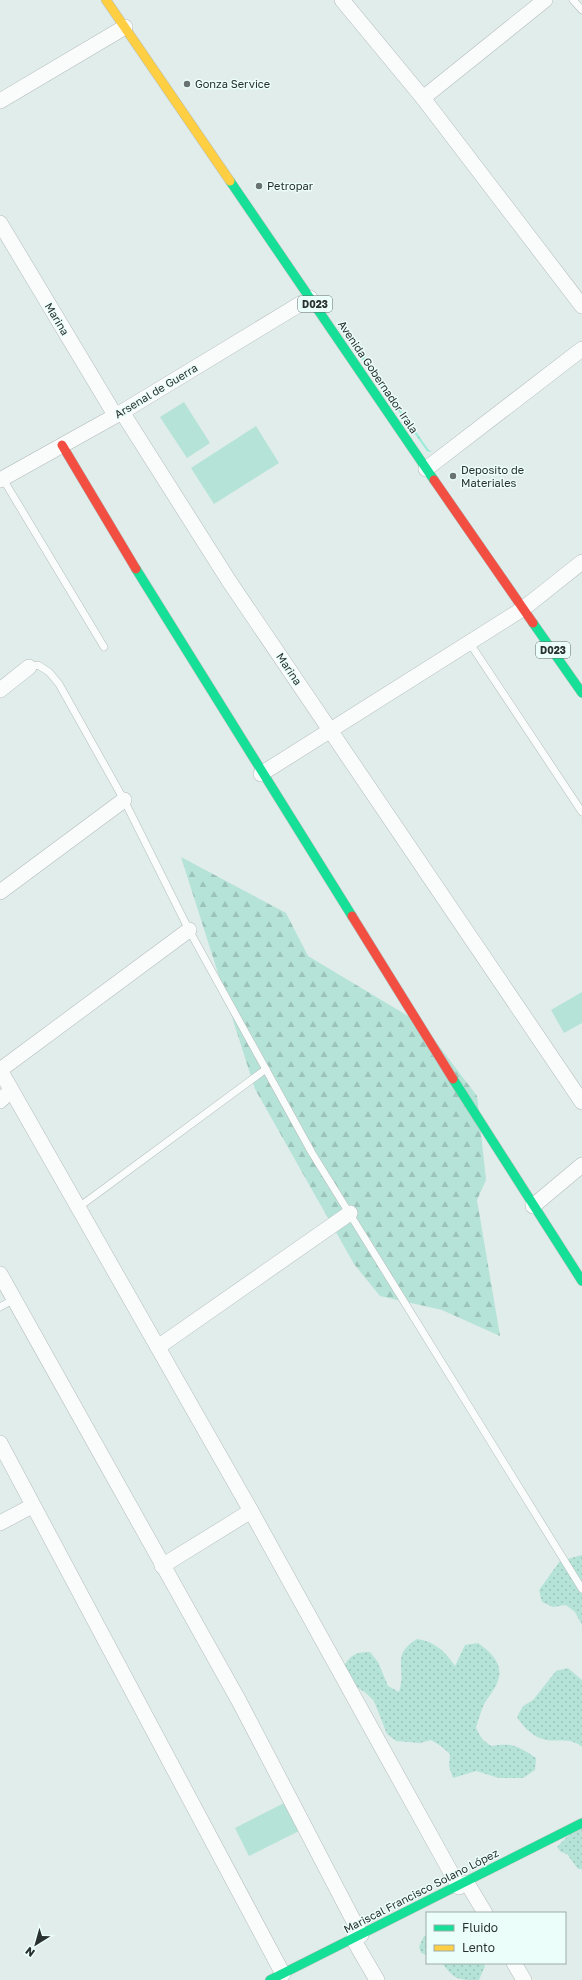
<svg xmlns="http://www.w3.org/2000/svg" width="582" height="1980" font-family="'Golos Text',sans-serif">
	<defs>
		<pattern id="grass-dots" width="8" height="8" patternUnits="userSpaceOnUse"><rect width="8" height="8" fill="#b5e3d8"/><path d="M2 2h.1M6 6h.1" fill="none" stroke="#9cc3ba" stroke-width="1.8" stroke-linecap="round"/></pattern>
		<pattern id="forest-firs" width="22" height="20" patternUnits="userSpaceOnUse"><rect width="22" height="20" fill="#b5e3d8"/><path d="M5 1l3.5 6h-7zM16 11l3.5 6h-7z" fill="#9cc3ba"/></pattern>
		<pattern id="water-ripples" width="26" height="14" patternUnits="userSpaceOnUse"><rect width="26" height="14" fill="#99ebd9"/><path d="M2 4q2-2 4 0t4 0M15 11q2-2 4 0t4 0" fill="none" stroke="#84cabb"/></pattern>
	</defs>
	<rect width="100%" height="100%" fill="#e1edea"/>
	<g fill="url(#grass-dots)">
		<polygon points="582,1555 582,1625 575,1612 566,1605 553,1607 542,1602 539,1590 560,1561"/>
		<path d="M417,1639c17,2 29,13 38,27l10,-21 13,-2c14,10 27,22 19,40 -3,8 -9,14 -13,21 -3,8 -6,16 -8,24l6,11 9,7c22,-4 28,1 45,12l-1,12 -12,8h-24l-23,-7 -23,7 -4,-12 1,-12 -9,-8 -10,-6 -11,3 -24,-2 -9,-7 -13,-33 -8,-8 -20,-13 -5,-10c9,-14 13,-18 29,-18l8,10 10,24 11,6c8,-24 -9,-37 18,-53z"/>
		<path d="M568,1668l14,12v67c-11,-10 -23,-5 -36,-7 -12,-2 -23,-13 -29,-23l6,-11 10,-6 23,-29z"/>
		<polygon points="582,1822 582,1869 578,1869 567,1854 561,1852 557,1847"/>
		<polygon points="424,1936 427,1936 427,1955 421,1953 419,1947"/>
		<path d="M442,1963h41l2,3 -6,14c-22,0 -24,0 -37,-17z"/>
	</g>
	<polygon fill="url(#forest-firs)" points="181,857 286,913 308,956 423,1025 477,1096 486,1180 477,1200 500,1336 442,1310 380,1296 354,1264 255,1089"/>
	<g fill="#b5e3d8">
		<polygon points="184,402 210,443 187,458 160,417"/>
		<polygon points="256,426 279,463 214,504 191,468"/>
		<polygon points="582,992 582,1023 564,1033 551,1010"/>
		<polygon points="284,1803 299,1831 249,1856 235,1828"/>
	</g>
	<polygon fill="url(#water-ripples)" points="359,349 428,449 432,452 427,451 356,351"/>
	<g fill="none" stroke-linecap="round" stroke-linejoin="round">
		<g stroke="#b3bcba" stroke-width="8">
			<g id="lane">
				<polyline points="573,0 582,10"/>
				<polyline points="3,479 104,647"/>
				<polyline points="469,642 582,812"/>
				<polyline points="29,667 38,665 49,672 59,684 124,800 189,930 312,1153 582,1589"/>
				<polyline points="79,1207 266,1069"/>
				<polyline points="0,1307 14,1299"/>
			</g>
		</g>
		<g stroke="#b3bcba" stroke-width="16">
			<g id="street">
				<polyline points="342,0 423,98 582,306"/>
				<polyline points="423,98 545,0"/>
				<polyline points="0,101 125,27"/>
				<polyline points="0,223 115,415"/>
				<polyline points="122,412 229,581 582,1102"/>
				<polyline points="426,469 582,349"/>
				<polyline points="0,480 122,412 310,298"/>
				<polyline points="0,690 29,667"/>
				<polyline points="261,774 524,608 582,562"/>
				<polyline points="0,892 124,800"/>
				<polyline points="0,1070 251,1511 459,1887"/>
				<polyline points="0,1070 189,930"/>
				<polyline points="0,1101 11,1090"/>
				<polyline points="533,1206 582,1165"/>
				<polyline points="0,1274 239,1701 361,1935"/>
				<polyline points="158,1347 350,1213"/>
				<polyline points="0,1443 283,1974"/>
				<polyline points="0,1523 32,1506"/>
				<polyline points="162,1566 251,1511"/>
				<polyline points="467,1883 485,1913"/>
				<polyline points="353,1939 377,1980"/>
				<polyline points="514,1963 524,1980"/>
			</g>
		</g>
		<g stroke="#b3bcba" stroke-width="10">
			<g id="fast">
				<polyline points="230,181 434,480"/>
				<polyline points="136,569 352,916"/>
				<polyline points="533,623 582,693"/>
				<polyline points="453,1079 582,1281"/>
				<polyline points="270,1980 582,1823"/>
			</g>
		</g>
		<g stroke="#b3bcba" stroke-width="10">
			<polyline id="slow" points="106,0 230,181"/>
		</g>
		<g stroke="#b3bcba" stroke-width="10">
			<g id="jam">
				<polyline points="62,445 136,569"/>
				<polyline points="434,480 533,623"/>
				<polyline points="352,916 453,1079"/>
			</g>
		</g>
		<use href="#lane" stroke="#fafcfc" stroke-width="7"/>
		<use href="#street" stroke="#fafcfc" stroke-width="15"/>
		<use href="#fast" stroke="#16e098" stroke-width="9"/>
		<use href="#slow" stroke="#ffcf43" stroke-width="9"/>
		<use href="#jam" stroke="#f24e42" stroke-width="9"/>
	</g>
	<g fill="#697370" stroke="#ecfefa" stroke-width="1.5">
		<circle cx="187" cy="84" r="4"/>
		<circle cx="259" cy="186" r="4"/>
		<circle cx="453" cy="476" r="4"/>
	</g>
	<g text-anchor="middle" stroke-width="3" stroke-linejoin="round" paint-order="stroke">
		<g fill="#ecfefa" stroke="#636e6c" stroke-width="1">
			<rect x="298" y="296" width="34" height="16" rx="3"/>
			<rect x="536" y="642" width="34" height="16" rx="3"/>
		</g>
		<g font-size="10" font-weight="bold" fill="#28312f">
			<text x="315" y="308">D023</text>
			<text x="553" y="654">D023</text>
		</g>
		<g font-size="11" fill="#28312f" stroke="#ecfefa" text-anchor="start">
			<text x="195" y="88">Gonza Service</text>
			<text x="267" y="190">Petropar</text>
			<text x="461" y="474">Deposito de<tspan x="461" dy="13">Materiales</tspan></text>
		</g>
		<g font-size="11" fill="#28312f" stroke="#ecfefa">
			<text transform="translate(57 319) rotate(59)" y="4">Marina</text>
			<text transform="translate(378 377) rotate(56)" y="4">Avenida Gobernador Irala</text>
			<text transform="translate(156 391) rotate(-31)" y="4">Arsenal de Guerra</text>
			<text transform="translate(289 669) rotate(56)" y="4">Marina</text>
			<text transform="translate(421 1891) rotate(-27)" y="4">Mariscal Francisco Solano López</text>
		</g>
	</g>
	<rect x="426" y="1912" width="140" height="52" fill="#ecfefa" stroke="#9eaca9"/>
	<rect x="434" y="1925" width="20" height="6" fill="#16e098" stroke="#9eaca9"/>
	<text x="462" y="1932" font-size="12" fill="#28312f">Fluido</text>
	<rect x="434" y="1945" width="20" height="6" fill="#ffcf43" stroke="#9eaca9"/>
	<text x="462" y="1952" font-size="12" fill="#28312f">Lento</text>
	<g transform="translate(36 1944) rotate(217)" stroke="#ecfefa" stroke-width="3" paint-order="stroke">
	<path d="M0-3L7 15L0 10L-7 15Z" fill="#28312f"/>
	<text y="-6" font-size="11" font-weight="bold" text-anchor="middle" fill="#28312f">N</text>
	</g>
</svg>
